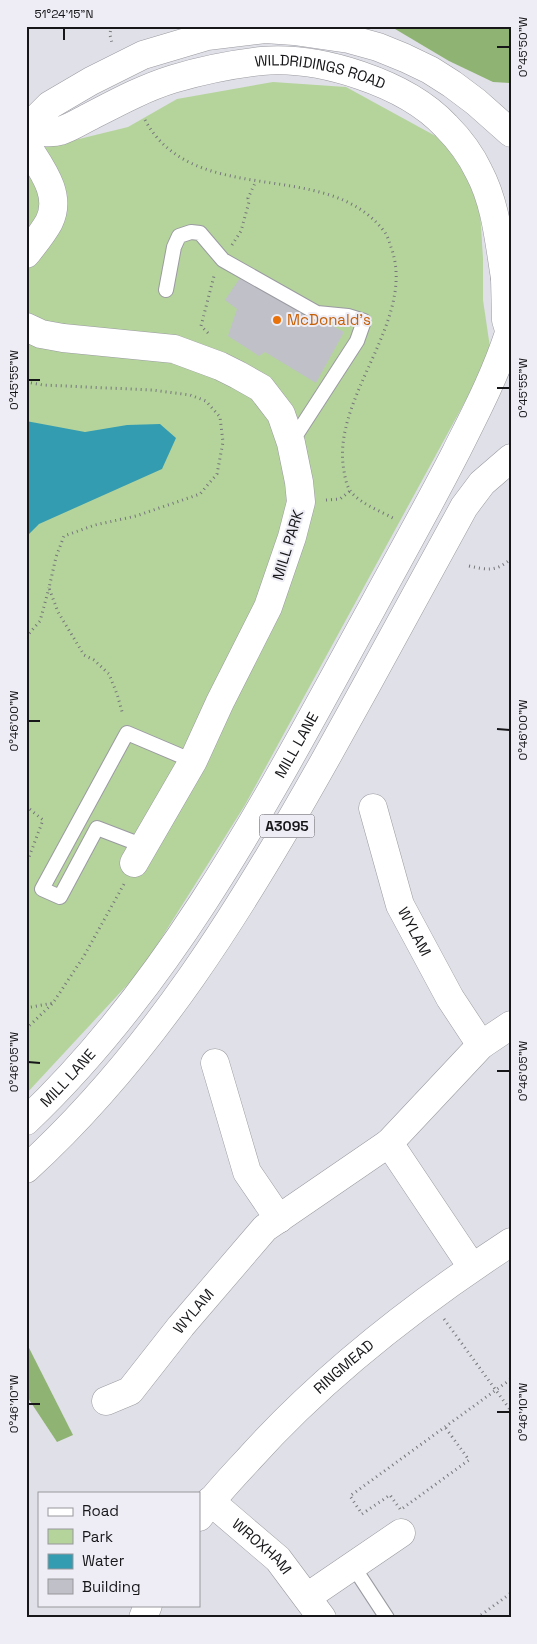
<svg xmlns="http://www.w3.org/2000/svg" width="537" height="1644" font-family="'Space Grotesk',sans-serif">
	<rect width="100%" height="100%" fill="#e0e0e8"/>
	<polygon fill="#b5d49c" points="273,82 346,87 441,139 465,172 480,211 483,258 483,300 491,354 245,805 142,969 26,1094 26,152 128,127 177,99"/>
	<g fill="#8fb372">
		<polygon points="390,26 511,26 511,83 493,82 449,61"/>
		<polygon points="26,1342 73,1435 57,1442 26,1395"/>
	</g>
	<polygon fill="#349cb1" points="26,421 85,432 127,425 160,424 176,438 162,469 39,524 26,537"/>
	<polygon fill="#c0c0c8" points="240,278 344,332 316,383 265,352 259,356 228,336 237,309 225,300"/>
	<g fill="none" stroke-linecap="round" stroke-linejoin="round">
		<g stroke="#9a9aa1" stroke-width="16">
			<g id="lane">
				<polyline points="166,290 174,247 179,236 191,232 200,233 223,260 317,313 348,316 364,321 357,341 291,443"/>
				<polyline points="144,846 97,828 60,897 42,889 127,733 193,761"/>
				<polyline points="353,1566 387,1618"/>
			</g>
		</g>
		<g stroke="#9a9aa1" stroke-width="29">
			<g id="street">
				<path d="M26,144c14,23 37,50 23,78 -6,11 -15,22 -23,32"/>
				<polyline points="26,327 41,334 63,338 174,349 220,366 238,375 261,388 281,414 291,443 299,482 301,502 292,537 268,607 220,702 193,761 134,863"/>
				<path id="s1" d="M373,808l27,97 50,93 31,47"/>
				<polyline points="215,1063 247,1172 279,1219"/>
				<polyline points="389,1143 472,1267"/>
				<path id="s2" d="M106,1401l24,-10 51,-65 84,-98 124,-85 92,-98 30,-20"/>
				<path id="s3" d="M210,1501l68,58 44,59"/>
				<polyline points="307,1597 401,1533"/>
			</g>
		</g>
		<g stroke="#9a9aa1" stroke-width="29">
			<g id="secondary">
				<polyline points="26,129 50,105 91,81 143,55 207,36 265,29 294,31 349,39 378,47 405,58 430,70 452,84 476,102 511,133"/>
				<path id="s4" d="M26,130c10,1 25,4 34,1 10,-3 21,-10 31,-15 27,-14 53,-28 82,-37 27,-8 62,-15 89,-18 58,-5 144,22 184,65 13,13 25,29 33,46 17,32 20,70 26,106"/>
				<path id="s5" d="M199,1517c14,-20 32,-39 49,-57 76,-85 168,-156 263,-218"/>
				<polyline points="143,1618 148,1605"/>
			</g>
		</g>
		<g stroke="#9a9aa1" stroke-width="29">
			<g id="primary">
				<polyline points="511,260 505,278 506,320 511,337"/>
				<path id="s6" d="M26,1121c151,-143 247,-333 346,-513 28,-52 57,-103 84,-156 20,-40 39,-76 53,-119"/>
				<path d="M26,1169c126,-115 216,-261 299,-409 47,-84 93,-169 139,-253l18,-24 29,-25"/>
			</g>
		</g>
		<g stroke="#75757a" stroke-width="3" stroke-dasharray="1 4" stroke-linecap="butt">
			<polyline points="111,26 110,35 112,43"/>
			<path d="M145,120c49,90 181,37 238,110 4,4 6,11 8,17 27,73 -61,150 -47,224 1,7 3,16 7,21 10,12 29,19 42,26"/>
			<polyline points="232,245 241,231 249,202 248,198 256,181"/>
			<polyline points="208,333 201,326 214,276"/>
			<polyline points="26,382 43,385 152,390 190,395 206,401 220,417 223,442 217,474 200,494 136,516 95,525 64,536 56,557 49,588 58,612 84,655 94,660 109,674 117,694 123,715"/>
			<polyline points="326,500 340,499 350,491"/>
			<path d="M469,566c19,4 26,6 42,-7"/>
			<polyline points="26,637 40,621 49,588"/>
			<polyline points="26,806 43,820 26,865"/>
			<polyline points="26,1008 53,1003"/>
			<polyline points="26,1029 53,1003 84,956 124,884"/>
			<polyline points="444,1319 511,1411"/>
			<polyline points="403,1508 469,1460 445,1427"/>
			<polyline points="400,1509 390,1495 362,1514 350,1496 511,1379"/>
			<polyline points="477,1618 511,1593"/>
		</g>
		<use href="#lane" stroke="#fff" stroke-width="14"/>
		<use href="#street" stroke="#fff" stroke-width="28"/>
		<use href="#secondary" stroke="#fff" stroke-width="28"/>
		<use href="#primary" stroke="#fff" stroke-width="28"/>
	</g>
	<path fill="none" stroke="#17171a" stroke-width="2" d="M64,40v-12M497,47h13M28,380h12M497,388h13M28,721h12M497,729l13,1M28,1062l12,1M497,1071h13M28,1404h12M497,1412h13"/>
	<circle fill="#e8710a" stroke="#eeedf5" stroke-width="2" cx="277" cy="320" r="5"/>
	<g text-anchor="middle" stroke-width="4" stroke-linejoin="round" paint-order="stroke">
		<rect fill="#eeedf5" stroke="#58575c" stroke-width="1" x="259.5" y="814.5" width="55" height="23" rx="4"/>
		<g font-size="14" font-weight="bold" fill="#17171a">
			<text x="287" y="831">A3095</text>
		</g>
		<g font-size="15" fill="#17171a" stroke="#eeedf5">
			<text dy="5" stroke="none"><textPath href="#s4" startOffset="309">WILDRIDINGS ROAD</textPath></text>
			<text transform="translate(288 545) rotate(-73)" y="5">MILL PARK</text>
			<text dy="5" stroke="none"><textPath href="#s6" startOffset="465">MILL LANE</textPath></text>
			<text dy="5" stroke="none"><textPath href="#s1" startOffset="131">WYLAM</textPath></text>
			<text dy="5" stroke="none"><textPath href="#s6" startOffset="60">MILL LANE</textPath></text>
			<text dy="5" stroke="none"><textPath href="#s2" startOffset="128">WYLAM</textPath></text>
			<text dy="5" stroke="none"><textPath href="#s5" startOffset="209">RINGMEAD</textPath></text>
			<text dy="5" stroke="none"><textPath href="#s3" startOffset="69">WROXHAM</textPath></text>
		</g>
		<g font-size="15" fill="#c56008" stroke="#eeedf5" text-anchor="start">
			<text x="287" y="325">McDonald's</text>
		</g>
	</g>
	<rect width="537" height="1644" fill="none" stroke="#eeedf5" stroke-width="55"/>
	<rect x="38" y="1492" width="162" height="115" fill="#eeedf5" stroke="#98979d"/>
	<rect x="48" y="1508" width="25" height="8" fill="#ffffff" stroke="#98979d"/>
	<text x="82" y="1516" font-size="15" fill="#17171a">Road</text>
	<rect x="48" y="1529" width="25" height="15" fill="#b5d49c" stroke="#98979d"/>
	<text x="82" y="1542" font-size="15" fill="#17171a">Park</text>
	<rect x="48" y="1554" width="25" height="15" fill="#349cb1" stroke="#98979d"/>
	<text x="82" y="1566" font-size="15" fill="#17171a">Water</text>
	<rect x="48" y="1579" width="25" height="15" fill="#c0c0c8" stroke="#98979d"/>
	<text x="82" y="1592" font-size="15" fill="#17171a">Building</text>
	<rect x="28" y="28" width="482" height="1588" fill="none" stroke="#17171a" stroke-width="2"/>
	<g font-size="12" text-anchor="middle" fill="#17171a">
		<text x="64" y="18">51°24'15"N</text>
		<text transform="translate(523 47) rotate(-90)" y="4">0°45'50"W</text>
		<text transform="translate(14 380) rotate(-90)" y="4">0°45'55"W</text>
		<text transform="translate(523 388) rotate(-90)" y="4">0°45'55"W</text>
		<text transform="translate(14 721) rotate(-90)" y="4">0°46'00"W</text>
		<text transform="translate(523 730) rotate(-90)" y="4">0°46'00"W</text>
		<text transform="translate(14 1062) rotate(-90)" y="4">0°46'05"W</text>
		<text transform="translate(523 1071) rotate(-90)" y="4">0°46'05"W</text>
		<text transform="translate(14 1404) rotate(-90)" y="4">0°46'10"W</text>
		<text transform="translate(523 1412) rotate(-90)" y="4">0°46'10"W</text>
	</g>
</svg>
